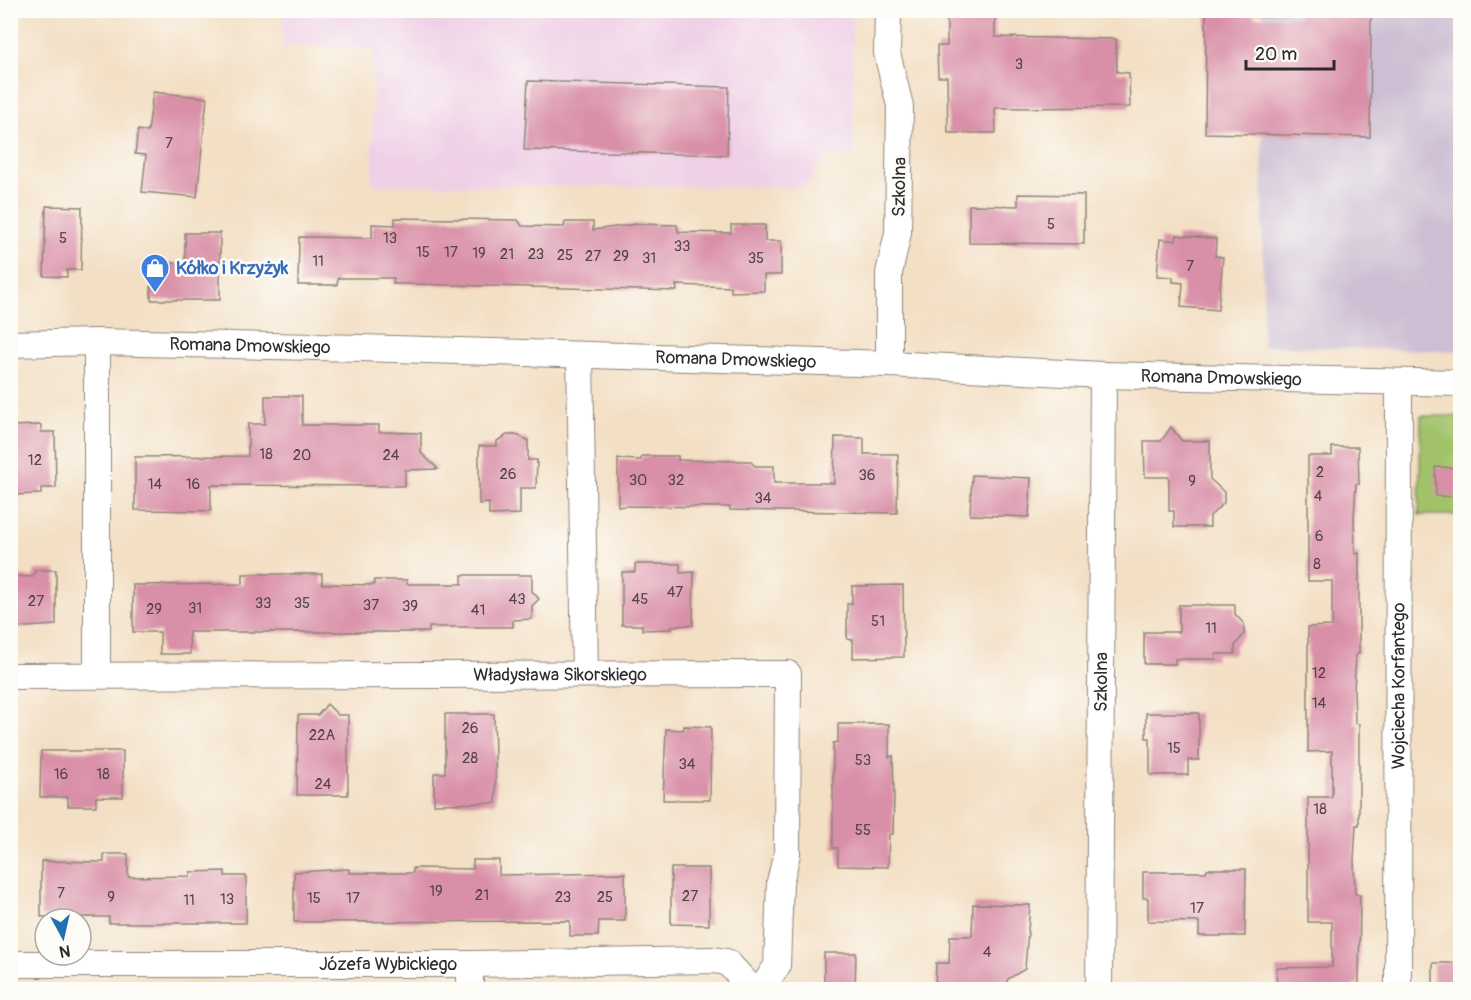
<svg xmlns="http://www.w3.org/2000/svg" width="1471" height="1000" font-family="Pangolin,sans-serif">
	<rect width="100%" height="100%" fill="#fdfcf7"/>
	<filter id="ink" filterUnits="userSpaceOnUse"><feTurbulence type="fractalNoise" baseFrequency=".0167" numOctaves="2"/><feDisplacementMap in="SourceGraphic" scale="12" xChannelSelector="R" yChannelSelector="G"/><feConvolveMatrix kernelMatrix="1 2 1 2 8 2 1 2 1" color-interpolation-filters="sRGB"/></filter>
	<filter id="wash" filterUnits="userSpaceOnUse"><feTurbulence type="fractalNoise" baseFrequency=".008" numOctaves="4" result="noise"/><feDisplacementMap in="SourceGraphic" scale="24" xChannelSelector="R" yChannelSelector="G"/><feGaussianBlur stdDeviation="1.35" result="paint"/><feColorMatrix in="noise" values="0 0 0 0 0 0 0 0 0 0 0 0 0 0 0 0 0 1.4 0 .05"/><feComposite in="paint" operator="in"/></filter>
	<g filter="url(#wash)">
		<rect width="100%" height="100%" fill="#f3dfc4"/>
		<polygon fill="#efd0e7" points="283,11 852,11 854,155 826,155 806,187 372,185 374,49 283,46"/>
		<polygon fill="#cdbed3" points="1262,11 1460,11 1460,351 1263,346"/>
		<polygon fill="#a2c26a" stroke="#66764a" stroke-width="1.5" points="1421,416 1460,416 1460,515 1419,515"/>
		<g id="blocks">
			<g fill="#d98fa7">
				<polygon points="947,10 995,10 995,37 1116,39 1117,72 1129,73 1130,107 995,108 996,133 948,133 947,77 938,77 937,46 947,46"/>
				<polygon points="1206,10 1254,10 1254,17 1299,17 1299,10 1371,10 1370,137 1205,133"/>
				<polygon points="528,81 729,87 727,155 524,150"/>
				<polygon points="153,92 207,98 197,197 142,192 146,155 135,154 138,130 148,132"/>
				<polygon points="1018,194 1084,195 1084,244 969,243 969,205 1018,206"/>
				<polygon points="46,206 82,207 81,270 67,270 67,277 44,276"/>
				<polygon points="395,218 518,220 522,226 564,227 565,222 593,222 593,230 637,224 677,225 678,232 731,233 731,225 765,225 765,241 781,241 781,275 764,275 764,291 731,292 731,287 676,285 677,291 411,284 393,284 394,278 338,278 337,285 298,285 299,237 372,238 372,224 395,225"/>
				<polygon points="185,233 220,233 220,300 151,300 151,263 185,263"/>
				<polygon points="1177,235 1216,239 1215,256 1223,257 1218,310 1181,307 1183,283 1173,282 1173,277 1157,276 1160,239 1176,241"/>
				<polygon points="265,396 302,396 302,425 379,425 379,432 421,433 421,453 438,469 405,470 405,486 211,485 211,511 135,510 135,457 248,456 248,424 265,424"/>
				<polygon points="41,425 41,432 55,432 56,488 41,488 41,494 10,495 10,426"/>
				<polygon points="1171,427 1182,441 1210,441 1210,479 1224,492 1224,503 1210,516 1210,527 1174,527 1174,511 1169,511 1169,477 1145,477 1144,441 1161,441"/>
				<polygon points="507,435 517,435 528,440 528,460 537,460 536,488 520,488 520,514 489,515 489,503 479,504 479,446 497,446 497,441"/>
				<polygon points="835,437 864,438 864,454 898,454 897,513 730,510 730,507 618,506 618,459 641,460 642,456 678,456 678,460 750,461 755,466 774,466 774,483 834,483"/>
				<polygon points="1332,447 1358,447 1359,484 1356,484 1354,518 1355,554 1359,553 1359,654 1356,654 1354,689 1355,723 1359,724 1359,825 1356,825 1354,860 1355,894 1360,895 1359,985 1354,985 1354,990 1277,990 1276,968 1332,967 1332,922 1308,922 1308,797 1332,797 1332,751 1308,752 1308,627 1332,626 1332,581 1308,581 1308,456 1332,456"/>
				<polygon points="1435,467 1461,468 1461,497 1436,496"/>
				<polygon points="972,475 1031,478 1029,517 970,515"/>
				<polygon points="635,564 680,564 680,573 694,572 693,625 672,626 672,629 642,630 642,625 622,625 622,572 635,572"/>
				<polygon points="35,570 56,570 56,625 10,628 10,576 33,577"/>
				<polygon points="243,574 322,574 322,584 374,585 374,580 407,580 407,584 462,584 462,575 532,575 532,591 539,599 532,606 532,619 513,620 513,627 429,627 429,632 189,632 190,654 160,654 160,632 133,632 133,585 243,584"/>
				<polygon points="903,585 904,657 853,658 853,640 847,639 847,604 852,604 852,586"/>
				<polygon points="1179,605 1235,605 1235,614 1244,624 1244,634 1235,646 1235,654 1216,654 1216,659 1175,659 1175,664 1144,664 1144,632 1179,632"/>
				<polygon points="327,704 338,715 348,715 348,795 297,795 298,715 318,715"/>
				<polygon points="1146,713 1199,713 1199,760 1188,760 1188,775 1150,775 1150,738 1146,738"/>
				<polygon points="445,714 494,714 496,803 434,804 434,773 445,773"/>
				<polygon points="838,724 889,724 889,757 893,756 894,795 893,834 889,834 888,867 838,866 838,848 833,848 833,743 838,742"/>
				<polygon points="684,726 711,727 710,800 663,800 666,729 683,730"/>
				<polygon points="41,751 123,751 123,797 96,797 96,806 68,806 68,797 40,797"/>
				<polygon points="104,854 128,854 128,877 190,876 190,872 225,871 225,876 246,876 246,923 109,923 109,917 41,917 41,861 104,862"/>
				<polygon points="473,860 499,860 499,875 625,873 625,921 599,921 598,936 570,936 570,921 294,922 294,872 349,869 349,873 413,873 413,868 473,869"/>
				<polygon points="671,868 709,868 709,925 671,924"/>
				<polygon points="1207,869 1246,869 1245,936 1199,936 1199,922 1148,921 1148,898 1143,898 1143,872 1206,872"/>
				<polygon points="973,904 1030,905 1025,969 1008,979 1003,990 935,989 936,963 949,963 950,936 972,936"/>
				<polygon points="824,953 856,953 855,990 824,990"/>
				<rect x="1433" y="963" width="28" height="27"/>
			</g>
		</g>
	</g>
	<g filter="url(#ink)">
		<use href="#blocks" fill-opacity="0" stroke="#8f8578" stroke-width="1.5"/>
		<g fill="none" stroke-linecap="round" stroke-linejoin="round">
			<g stroke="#8f8578" stroke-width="28">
				<g id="street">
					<polyline points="888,10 887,53 900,106 898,233 889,273 889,364"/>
					<polyline points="97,342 97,675"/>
					<path id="s1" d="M10,344l87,-2 264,6 528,16 214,11 357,8"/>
					<polyline points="580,355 585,674"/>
					<path id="s2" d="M10,676l778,-2 -1,180 -7,28 -3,84 -16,24"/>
					<path id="s3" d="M10,964h460l243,-4 14,2 26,28"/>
					<polyline points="470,964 470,990"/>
					<path id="s4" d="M1099,990l4,-615"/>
					<path id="s5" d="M1398,990l1,-608"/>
				</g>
			</g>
			<use href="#street" stroke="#fff" stroke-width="26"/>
		</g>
	</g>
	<defs>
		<g id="shop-pin" transform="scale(1.5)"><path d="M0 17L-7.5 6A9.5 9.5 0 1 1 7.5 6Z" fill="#3f7fe0" stroke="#fdfcf7"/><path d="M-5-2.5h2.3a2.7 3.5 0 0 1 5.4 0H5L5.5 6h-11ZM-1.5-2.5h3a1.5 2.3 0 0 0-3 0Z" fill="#fff"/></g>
	</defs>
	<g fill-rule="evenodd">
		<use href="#shop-pin" x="155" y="268"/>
	</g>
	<g text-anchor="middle" stroke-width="5" stroke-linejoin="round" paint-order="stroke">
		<g font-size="15" fill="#56444a">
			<text x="1019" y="69">3</text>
			<text x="169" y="148">7</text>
			<text x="1051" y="229">5</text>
			<text x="63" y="243">5</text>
			<text x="390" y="243">13</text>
			<text x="682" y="251">33</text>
			<text x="423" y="257">15</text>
			<text x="451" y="257">17</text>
			<text x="479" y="258">19</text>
			<text x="507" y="259">21</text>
			<text x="536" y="259">23</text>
			<text x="565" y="260">25</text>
			<text x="593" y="261">27</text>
			<text x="621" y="261">29</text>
			<text x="649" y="263">31</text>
			<text x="756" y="263">35</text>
			<text x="318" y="266">11</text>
			<text x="1190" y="271">7</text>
			<text x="266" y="459">18</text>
			<text x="302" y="460">20</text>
			<text x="391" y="460">24</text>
			<text x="35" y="465">12</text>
			<text x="1320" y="477">2</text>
			<text x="508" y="479">26</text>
			<text x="867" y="480">36</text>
			<text x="638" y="485">30</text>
			<text x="676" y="485">32</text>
			<text x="1192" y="486">9</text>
			<text x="155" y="489">14</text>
			<text x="193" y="489">16</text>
			<text x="1318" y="501">4</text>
			<text x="763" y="503">34</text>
			<text x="1319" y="541">6</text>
			<text x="1317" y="569">8</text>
			<text x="675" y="597">47</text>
			<text x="517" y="604">43</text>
			<text x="640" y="604">45</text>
			<text x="36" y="606">27</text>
			<text x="263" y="608">33</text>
			<text x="302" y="608">35</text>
			<text x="371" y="610">37</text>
			<text x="410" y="611">39</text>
			<text x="195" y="613">31</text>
			<text x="154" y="614">29</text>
			<text x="478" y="615">41</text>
			<text x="878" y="626">51</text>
			<text x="1211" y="633">11</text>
			<text x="1319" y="678">12</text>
			<text x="1319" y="708">14</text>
			<text x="470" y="733">26</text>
			<text x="322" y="740">22A</text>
			<text x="1174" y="753">15</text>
			<text x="470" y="763">28</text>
			<text x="863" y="765">53</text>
			<text x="687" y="769">34</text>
			<text x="61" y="779">16</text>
			<text x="103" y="779">18</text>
			<text x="323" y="789">24</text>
			<text x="1320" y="814">18</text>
			<text x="863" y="835">55</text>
			<text x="436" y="896">19</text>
			<text x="61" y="898">7</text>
			<text x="482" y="900">21</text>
			<text x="690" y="901">27</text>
			<text x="111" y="902">9</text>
			<text x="563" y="902">23</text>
			<text x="605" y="902">25</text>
			<text x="314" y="903">15</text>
			<text x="353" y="903">17</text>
			<text x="227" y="904">13</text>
			<text x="189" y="905">11</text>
			<text x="1197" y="913">17</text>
			<text x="987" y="957">4</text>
		</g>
		<g font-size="18" fill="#2b2b2b" stroke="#fdfcf7">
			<text transform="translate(899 187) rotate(-89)" y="6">Szkolna</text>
			<text dy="6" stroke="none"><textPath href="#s1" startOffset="240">Romana Dmowskiego</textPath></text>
			<text dy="6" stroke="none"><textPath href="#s1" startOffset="726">Romana Dmowskiego</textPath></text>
			<text dy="6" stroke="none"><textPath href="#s1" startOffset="1212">Romana Dmowskiego</textPath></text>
			<text dy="6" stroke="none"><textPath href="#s2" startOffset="550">Władysława Sikorskiego</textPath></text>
			<text dy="6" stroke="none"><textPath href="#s4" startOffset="308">Szkolna</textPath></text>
			<text dy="6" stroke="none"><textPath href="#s5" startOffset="304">Wojciecha Korfantego</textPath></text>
			<text dy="6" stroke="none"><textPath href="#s3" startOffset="378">Józefa Wybickiego</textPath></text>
		</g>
		<g font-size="18" font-weight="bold" fill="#366cbe" stroke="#fdfcf7" text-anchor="start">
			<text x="176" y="274">Kółko i Krzyżyk</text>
		</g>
	</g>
	<rect width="1471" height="1000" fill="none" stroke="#fdfcf7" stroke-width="36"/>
	<g transform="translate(63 937) rotate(172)"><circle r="28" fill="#fdfcf7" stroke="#a9a8a5" stroke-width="1.5"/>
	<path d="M0-4.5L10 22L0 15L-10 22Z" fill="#1f6fb2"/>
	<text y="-9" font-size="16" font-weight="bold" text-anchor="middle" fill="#2b2b2b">N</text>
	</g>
	<path d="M1246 60v9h88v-9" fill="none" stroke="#2b2b2b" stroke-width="3"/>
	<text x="1255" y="60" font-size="18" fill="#2b2b2b" stroke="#fdfcf7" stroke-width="4.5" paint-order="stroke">20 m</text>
</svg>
